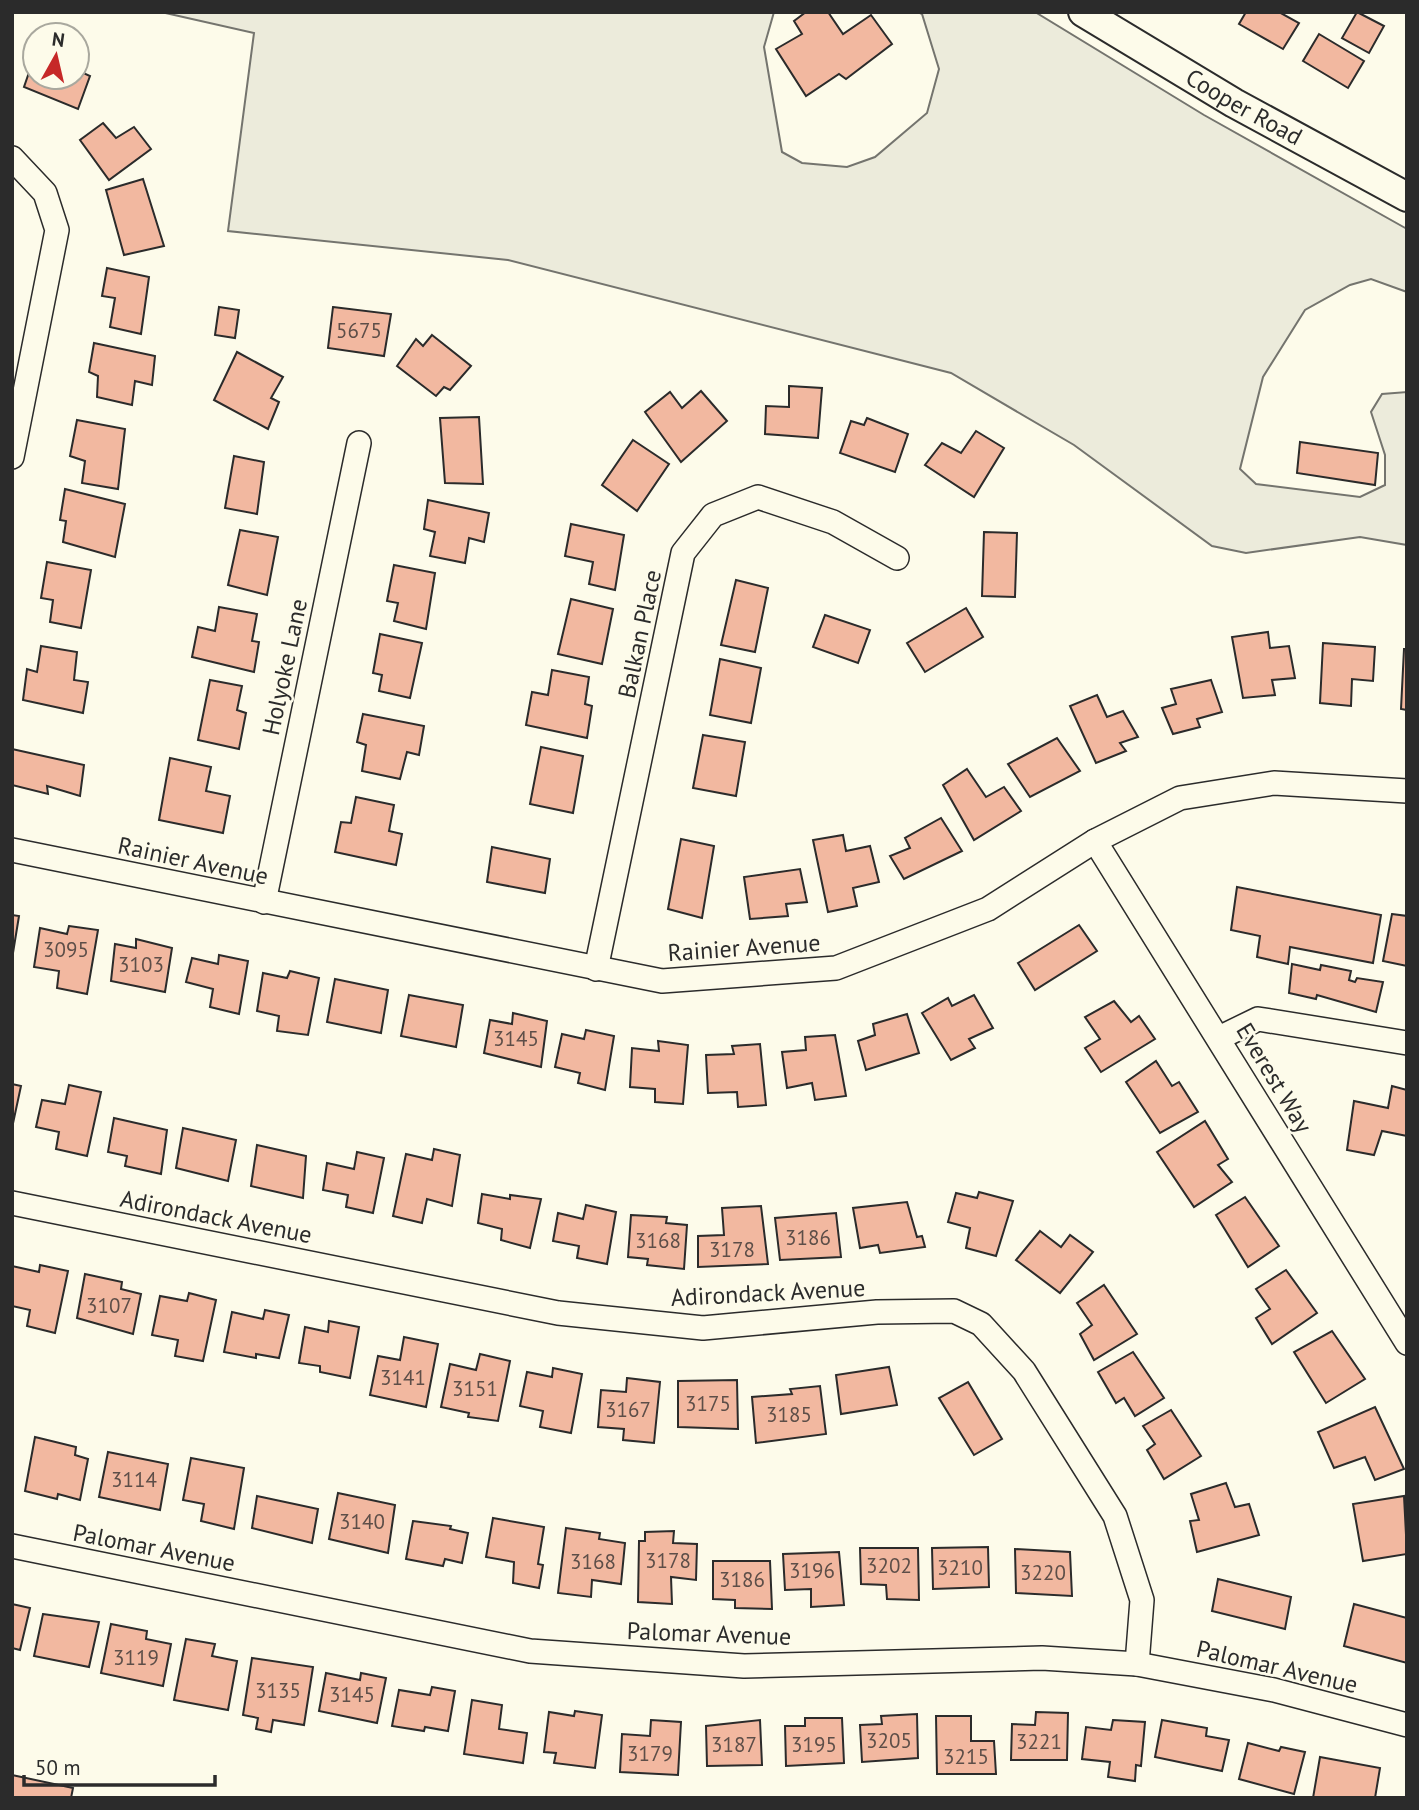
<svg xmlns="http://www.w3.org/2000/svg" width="1419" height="1810" font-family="'PT Sans',sans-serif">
	<rect width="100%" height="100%" fill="#fdfbea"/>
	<polygon fill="#ecebdb" stroke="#74746e" stroke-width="2" points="161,12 774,12 764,47 782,152 802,163 847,167 875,157 927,113 939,69 922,14 918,12 1035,12 1204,115 1407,229 1407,292 1371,279 1350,285 1305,310 1263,377 1240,469 1256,484 1360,497 1385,485 1385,455 1371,412 1382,394 1407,392 1407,545 1360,537 1246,553 1212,546 1074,445 951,373 508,260 228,231 254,33"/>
	<g fill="#f2b8a0" stroke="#2b2b2b" stroke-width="2">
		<polygon points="806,12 828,12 843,34 871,15 892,44 846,79 839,74 806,96 776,49 802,34 794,21"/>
		<polygon points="1246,12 1279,12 1299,23 1283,49 1239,24"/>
		<polygon points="1357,12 1384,26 1369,53 1342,38"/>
		<polygon points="1319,34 1364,61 1348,88 1303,61"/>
		<polygon points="35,55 35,77 77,77 77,70 90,76 78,109 24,87"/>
		<polygon points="103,123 116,138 134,127 151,149 109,180 80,140"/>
		<polygon points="143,179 164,246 124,255 106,190"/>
		<polygon points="107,268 149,277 141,334 110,327 115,298 102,296"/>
		<polygon points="219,307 239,310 235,338 215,335"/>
		<polygon points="333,307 391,314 384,356 328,348"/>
		<polygon points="432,335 471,366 450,390 444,387 436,396 397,366 416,339 423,346"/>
		<polygon points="94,343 155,356 152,385 135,381 132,405 97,397 98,376 89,372"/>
		<polygon points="237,352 283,377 271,398 279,402 268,429 214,400"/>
		<polygon points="789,386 822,388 818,438 765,434 766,406 789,407"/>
		<polygon points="701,391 727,421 681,462 645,412 670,392 682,408"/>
		<polygon points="479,417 483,484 445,483 440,418"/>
		<polygon points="867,418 908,434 895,472 840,453 851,421 864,425"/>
		<polygon points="77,420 125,429 118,489 82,483 85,461 70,456"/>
		<polygon points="976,431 1004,448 974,497 925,465 942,443 961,453"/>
		<polygon points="633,440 669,464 637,511 602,485"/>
		<polygon points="1300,442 1378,453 1375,485 1297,473"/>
		<polygon points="234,456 264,462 257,514 225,508"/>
		<polygon points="65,489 125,504 115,557 63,542 66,521 60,520"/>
		<polygon points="428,500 489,513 484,542 469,538 465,563 430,556 435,532 424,529"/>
		<polygon points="571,524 624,535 615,590 589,584 593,562 565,556"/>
		<polygon points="240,530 278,537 267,595 228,585"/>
		<polygon points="984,532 1017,533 1015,597 982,596"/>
		<polygon points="47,562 91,570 81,628 50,622 53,600 41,598"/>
		<polygon points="394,565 435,573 426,629 394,621 398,603 387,601"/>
		<polygon points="736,580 768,588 755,652 721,645"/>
		<polygon points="571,599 613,609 602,664 558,654"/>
		<polygon points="219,607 257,614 252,641 259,642 254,672 192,657 198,627 215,631"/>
		<polygon points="966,608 983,637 925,672 907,643"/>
		<polygon points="825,615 870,630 858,663 813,647"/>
		<polygon points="1268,632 1270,648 1289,646 1295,678 1272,680 1275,695 1243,698 1232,637"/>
		<polygon points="380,634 422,643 410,698 379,691 382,675 373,673"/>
		<polygon points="1323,643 1375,647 1373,681 1352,679 1351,706 1320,703"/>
		<polygon points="41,646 77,652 74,680 88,682 83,713 23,700 27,669 37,672"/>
		<polygon points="1404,649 1407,649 1407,710 1401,709"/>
		<polygon points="720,659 761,668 751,723 710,715"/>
		<polygon points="552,670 589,677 585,704 592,706 587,738 526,725 532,692 548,695"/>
		<polygon points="210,680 242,686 237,710 246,713 239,749 198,740"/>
		<polygon points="1211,680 1222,712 1197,719 1200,727 1173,734 1162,708 1176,704 1171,689"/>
		<polygon points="1097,695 1107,717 1123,711 1138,737 1120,743 1126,751 1096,763 1070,706"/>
		<polygon points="363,714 424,726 419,755 407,752 400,779 362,771 366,745 357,742"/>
		<polygon points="703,735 745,742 736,796 693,788"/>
		<polygon points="1057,738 1080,771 1030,797 1008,764"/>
		<polygon points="541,747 583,756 573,813 530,804"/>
		<polygon points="12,749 84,765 80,796 47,786 48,794 12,785"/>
		<polygon points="170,758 211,767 206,791 230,796 223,833 159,820"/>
		<polygon points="967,769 986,797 1004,787 1021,811 974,840 943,785"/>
		<polygon points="356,797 394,805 389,831 402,834 396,865 335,852 341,822 351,823"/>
		<polygon points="941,818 962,851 904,879 890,856 910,848 905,838"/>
		<polygon points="843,835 846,851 870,846 879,882 853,888 857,906 828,912 813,840"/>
		<polygon points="681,839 714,846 702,918 668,909"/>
		<polygon points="492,847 550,859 545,893 487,882"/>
		<polygon points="800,869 807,902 786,904 788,916 750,919 744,877"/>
		<polygon points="1237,887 1381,915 1373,963 1290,947 1288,964 1257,957 1260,936 1231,930"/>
		<polygon points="1392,914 1407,916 1407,966 1383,961"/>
		<polygon points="12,915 19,916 12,959"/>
		<polygon points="1079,925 1097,951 1035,990 1018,963"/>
		<polygon points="69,926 98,930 87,994 57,988 59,971 34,967 40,928 67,934"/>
		<polygon points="136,939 172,948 165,992 111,981 115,944 136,948"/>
		<polygon points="219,955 248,961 239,1014 210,1007 213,989 186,982 192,958 218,964"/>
		<polygon points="1292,964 1320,970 1321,965 1351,971 1349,980 1355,982 1357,978 1383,982 1376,1012 1317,995 1316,999 1289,993"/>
		<polygon points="290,971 319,978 308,1035 277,1031 279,1016 257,1011 263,973 287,978"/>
		<polygon points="335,979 388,990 381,1033 327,1022"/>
		<polygon points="409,995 463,1005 456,1047 401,1036"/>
		<polygon points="974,995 993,1028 969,1039 975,1048 951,1060 922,1013 948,998 952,1006"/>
		<polygon points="1114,1001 1131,1022 1139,1016 1155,1039 1101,1072 1085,1048 1100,1039 1085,1017"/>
		<polygon points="513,1013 547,1021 541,1067 484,1053 490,1020 512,1024"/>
		<polygon points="907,1014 919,1053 866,1070 858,1041 875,1035 873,1024"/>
		<polygon points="586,1030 614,1036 605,1090 578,1083 580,1073 555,1067 562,1034 584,1039"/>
		<polygon points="835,1035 846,1096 815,1100 812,1083 787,1088 782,1052 806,1050 805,1037"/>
		<polygon points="658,1041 688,1045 683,1104 655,1102 655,1089 630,1087 632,1048 659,1051"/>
		<polygon points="760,1044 766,1105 738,1107 737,1092 708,1093 706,1055 734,1054 732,1046"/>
		<polygon points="1156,1061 1172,1086 1179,1082 1198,1112 1160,1133 1126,1082"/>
		<polygon points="12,1084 21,1086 12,1128"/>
		<polygon points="69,1085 101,1092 87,1156 56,1149 59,1132 36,1127 42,1100 65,1104"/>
		<polygon points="1392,1086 1407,1090 1407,1136 1382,1131 1374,1155 1347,1150 1354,1101 1388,1108"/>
		<polygon points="114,1118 167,1130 161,1174 125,1166 127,1156 108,1152"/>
		<polygon points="1205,1121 1228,1159 1218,1165 1232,1182 1194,1207 1157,1152"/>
		<polygon points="183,1128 236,1140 228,1181 176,1168"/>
		<polygon points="257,1145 306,1156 303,1198 251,1186"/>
		<polygon points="434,1149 460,1155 452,1206 427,1199 422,1223 393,1216 406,1154 432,1160"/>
		<polygon points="357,1152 384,1158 373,1213 346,1207 348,1195 323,1190 327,1163 354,1169"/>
		<polygon points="979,1192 1013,1201 996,1256 966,1248 970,1228 948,1222 956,1193 977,1198"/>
		<polygon points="482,1194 510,1199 510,1195 541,1199 530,1248 501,1240 502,1229 478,1223"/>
		<polygon points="1245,1197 1279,1246 1248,1267 1216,1215"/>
		<polygon points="907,1202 917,1237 922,1236 925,1247 880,1253 878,1245 860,1248 853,1208"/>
		<polygon points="586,1205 616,1212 607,1264 577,1258 579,1246 553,1241 558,1213 583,1219"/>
		<polygon points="761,1206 768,1264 698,1267 698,1236 724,1235 722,1208"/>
		<polygon points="836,1213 841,1257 780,1260 775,1218"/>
		<polygon points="631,1215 667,1217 666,1223 687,1225 684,1269 647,1265 648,1259 628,1257"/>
		<polygon points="1040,1231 1061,1247 1070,1235 1093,1252 1060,1293 1016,1260"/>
		<polygon points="40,1265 68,1271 55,1333 27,1326 30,1310 12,1306 12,1266 39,1272"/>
		<polygon points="1286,1270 1317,1313 1272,1344 1256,1318 1270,1309 1256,1289"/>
		<polygon points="85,1274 122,1282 121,1289 141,1294 133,1334 77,1318"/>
		<polygon points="1104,1285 1137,1334 1094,1360 1080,1334 1092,1325 1077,1303"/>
		<polygon points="189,1293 216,1300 203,1361 175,1356 178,1340 152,1335 160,1296 187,1301"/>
		<polygon points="265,1310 289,1315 279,1358 256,1354 256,1358 224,1352 232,1312 263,1319"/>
		<polygon points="329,1321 359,1327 350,1378 320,1372 320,1366 299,1363 305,1327 328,1332"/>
		<polygon points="1332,1331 1365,1379 1326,1403 1294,1352"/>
		<polygon points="404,1337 438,1344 426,1407 370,1395 378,1356 400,1360"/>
		<polygon points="1133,1352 1164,1398 1135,1416 1124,1398 1116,1403 1098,1372"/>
		<polygon points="480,1354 510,1361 498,1421 468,1417 469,1413 441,1407 450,1364 476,1370"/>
		<polygon points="889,1367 897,1405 841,1414 836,1375"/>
		<polygon points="553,1368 582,1374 571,1433 540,1427 543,1411 520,1406 527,1372 552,1377"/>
		<polygon points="627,1378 660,1382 654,1443 623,1440 624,1429 598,1427 601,1390 626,1392"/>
		<polygon points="737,1380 738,1429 678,1427 678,1381"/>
		<polygon points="968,1382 1002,1439 974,1455 939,1398"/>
		<polygon points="820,1386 826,1434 756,1443 752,1397 792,1394 790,1389"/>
		<polygon points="1375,1407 1404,1469 1375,1480 1365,1457 1334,1468 1318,1432"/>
		<polygon points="1171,1410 1201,1456 1164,1479 1147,1450 1155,1444 1143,1426"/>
		<polygon points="35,1437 76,1447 75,1455 88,1459 80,1500 58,1494 57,1499 25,1491"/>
		<polygon points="108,1452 168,1464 160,1510 99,1497"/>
		<polygon points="191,1458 244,1468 234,1529 201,1521 204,1504 183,1500"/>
		<polygon points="1226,1483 1235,1507 1249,1504 1259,1535 1197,1552 1190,1521 1199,1520 1191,1494"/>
		<polygon points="338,1493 395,1505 388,1553 329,1539"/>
		<polygon points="257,1496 318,1509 312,1543 252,1528"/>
		<polygon points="1404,1496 1407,1554 1363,1561 1353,1504"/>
		<polygon points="493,1518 544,1527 538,1564 543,1565 539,1588 513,1583 514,1562 486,1557"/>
		<polygon points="413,1521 451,1526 450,1529 468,1533 462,1563 445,1559 443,1566 406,1559"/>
		<polygon points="566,1528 600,1533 599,1539 625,1543 621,1584 592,1580 591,1597 558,1593"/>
		<polygon points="674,1531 673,1543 697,1544 696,1580 671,1577 672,1604 638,1602 639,1541 645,1541 645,1532"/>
		<polygon points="988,1547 989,1587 933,1589 932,1548"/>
		<polygon points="860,1548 918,1548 919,1600 887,1599 886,1585 861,1584"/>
		<polygon points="1015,1549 1070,1552 1072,1596 1016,1593"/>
		<polygon points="839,1552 844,1605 811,1607 811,1589 785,1590 783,1554"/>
		<polygon points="713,1561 770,1561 772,1609 735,1608 735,1600 713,1599"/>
		<polygon points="1218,1579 1291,1597 1285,1629 1212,1611"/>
		<polygon points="12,1604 30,1608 20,1650 12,1648"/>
		<polygon points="1354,1604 1407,1618 1407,1663 1344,1646"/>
		<polygon points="43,1614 99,1622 89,1667 34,1656"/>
		<polygon points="111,1624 147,1631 146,1639 171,1644 163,1686 101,1673"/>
		<polygon points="186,1639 215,1644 212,1656 237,1661 228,1710 174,1700"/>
		<polygon points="252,1658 313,1667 304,1725 273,1720 271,1732 256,1729 258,1718 243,1715"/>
		<polygon points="326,1673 360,1680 361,1673 386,1678 377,1723 319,1711"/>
		<polygon points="432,1687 455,1691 448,1731 425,1727 424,1731 392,1726 399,1690 430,1695"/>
		<polygon points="472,1700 502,1705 499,1729 527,1733 523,1763 464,1754"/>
		<polygon points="575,1711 602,1715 595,1768 554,1763 556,1753 544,1752 549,1712 574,1716"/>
		<polygon points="1036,1712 1068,1713 1067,1760 1011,1760 1012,1724 1035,1725"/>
		<polygon points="917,1714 918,1758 862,1762 860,1725 882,1724 881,1716"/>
		<polygon points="936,1716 971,1716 971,1741 994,1741 996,1774 937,1774"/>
		<polygon points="805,1718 842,1718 844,1763 786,1766 785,1726 805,1726"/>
		<polygon points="651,1720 681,1722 678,1775 620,1772 622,1734 650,1736"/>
		<polygon points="760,1720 762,1765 707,1766 706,1726"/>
		<polygon points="1113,1720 1145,1722 1141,1766 1136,1765 1135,1781 1108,1777 1110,1762 1082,1759 1086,1727 1111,1730"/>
		<polygon points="1162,1720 1207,1728 1206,1736 1229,1740 1222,1771 1155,1757"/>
		<polygon points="1248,1743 1279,1751 1281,1747 1305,1752 1294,1794 1239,1779"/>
		<polygon points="1320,1757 1380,1768 1375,1798 1313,1798"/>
		<polygon points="12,1775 73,1788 71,1798 12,1798"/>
	</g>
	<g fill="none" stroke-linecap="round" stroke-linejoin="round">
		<g stroke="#2b2b2b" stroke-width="26">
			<g id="minor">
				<polyline points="12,158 45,193 57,230 12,457"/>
				<polyline points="1095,841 1407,1343"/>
				<polyline points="12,850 662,981 836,968 988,909 1095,841 1180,798 1274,783 1407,791"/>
				<polyline points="264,902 359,443"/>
				<polyline points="596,969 683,553 713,515 758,497 833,522 897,558"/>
				<polyline points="1219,1038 1258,1019 1407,1043"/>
				<polyline points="12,1203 558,1313 703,1328 877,1312 954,1311 981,1324 1024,1371 1115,1516 1142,1600 1137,1664"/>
				<polyline points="12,1546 530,1651 744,1666 1042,1658 1137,1664 1274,1690 1407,1725"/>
			</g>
		</g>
		<g stroke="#2b2b2b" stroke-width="32">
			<g id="tertiary">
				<path id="s1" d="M1083,12l151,91 173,94"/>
			</g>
		</g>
		<use href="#minor" stroke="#fdfbea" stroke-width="23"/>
		<use href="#tertiary" stroke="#fdfbea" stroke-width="28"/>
	</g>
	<g text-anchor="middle" stroke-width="5" stroke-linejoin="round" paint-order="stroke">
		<g font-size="21" fill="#5d4e48">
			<text x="359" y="338">5675</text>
			<text x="66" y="957">3095</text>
			<text x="141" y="972">3103</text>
			<text x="516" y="1046">3145</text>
			<text x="808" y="1245">3186</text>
			<text x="658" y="1248">3168</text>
			<text x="732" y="1257">3178</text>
			<text x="109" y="1313">3107</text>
			<text x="403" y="1385">3141</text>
			<text x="475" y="1396">3151</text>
			<text x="708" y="1411">3175</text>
			<text x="628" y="1417">3167</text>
			<text x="789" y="1422">3185</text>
			<text x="134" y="1487">3114</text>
			<text x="362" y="1529">3140</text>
			<text x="668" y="1568">3178</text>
			<text x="593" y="1569">3168</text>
			<text x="889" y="1573">3202</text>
			<text x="960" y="1575">3210</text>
			<text x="812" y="1578">3196</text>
			<text x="1043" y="1580">3220</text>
			<text x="742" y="1587">3186</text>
			<text x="136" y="1665">3119</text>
			<text x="278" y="1698">3135</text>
			<text x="352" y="1702">3145</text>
			<text x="889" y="1748">3205</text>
			<text x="1039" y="1749">3221</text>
			<text x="734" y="1752">3187</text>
			<text x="814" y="1752">3195</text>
			<text x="650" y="1761">3179</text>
			<text x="966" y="1764">3215</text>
		</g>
		<g font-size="24" fill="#2b2b2b" stroke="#fdfbea">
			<text dy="8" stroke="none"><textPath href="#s1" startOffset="187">Cooper Road</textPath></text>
			<text transform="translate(640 634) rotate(-78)" y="8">Balkan Place</text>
			<text transform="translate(285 667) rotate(-78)" y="8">Holyoke Lane</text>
			<text transform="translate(193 861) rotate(12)" y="8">Rainier Avenue</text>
			<text transform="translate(744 948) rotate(-4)" y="8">Rainier Avenue</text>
			<text transform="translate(1274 1078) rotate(59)" y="8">Everest Way</text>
			<text transform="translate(216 1217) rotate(11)" y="8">Adirondack Avenue</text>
			<text transform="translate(768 1293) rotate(-3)" y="8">Adirondack Avenue</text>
			<text transform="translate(154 1548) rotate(11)" y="8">Palomar Avenue</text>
			<text transform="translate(709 1634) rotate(2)" y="8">Palomar Avenue</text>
			<text transform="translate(1277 1667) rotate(13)" y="8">Palomar Avenue</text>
		</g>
	</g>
	<rect width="1419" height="1810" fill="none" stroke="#2b2b2b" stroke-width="28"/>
	<g transform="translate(56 56) rotate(8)"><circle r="33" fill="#fdfbea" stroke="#a9a89e" stroke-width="2"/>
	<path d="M0-5L12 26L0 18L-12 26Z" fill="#c62828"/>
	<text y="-10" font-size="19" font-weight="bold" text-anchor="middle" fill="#2b2b2b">N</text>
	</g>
	<path d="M24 1775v10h191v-10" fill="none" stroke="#2b2b2b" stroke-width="3.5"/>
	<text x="35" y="1775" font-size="21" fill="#2b2b2b" stroke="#fdfbea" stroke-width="5" paint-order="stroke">50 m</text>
</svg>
